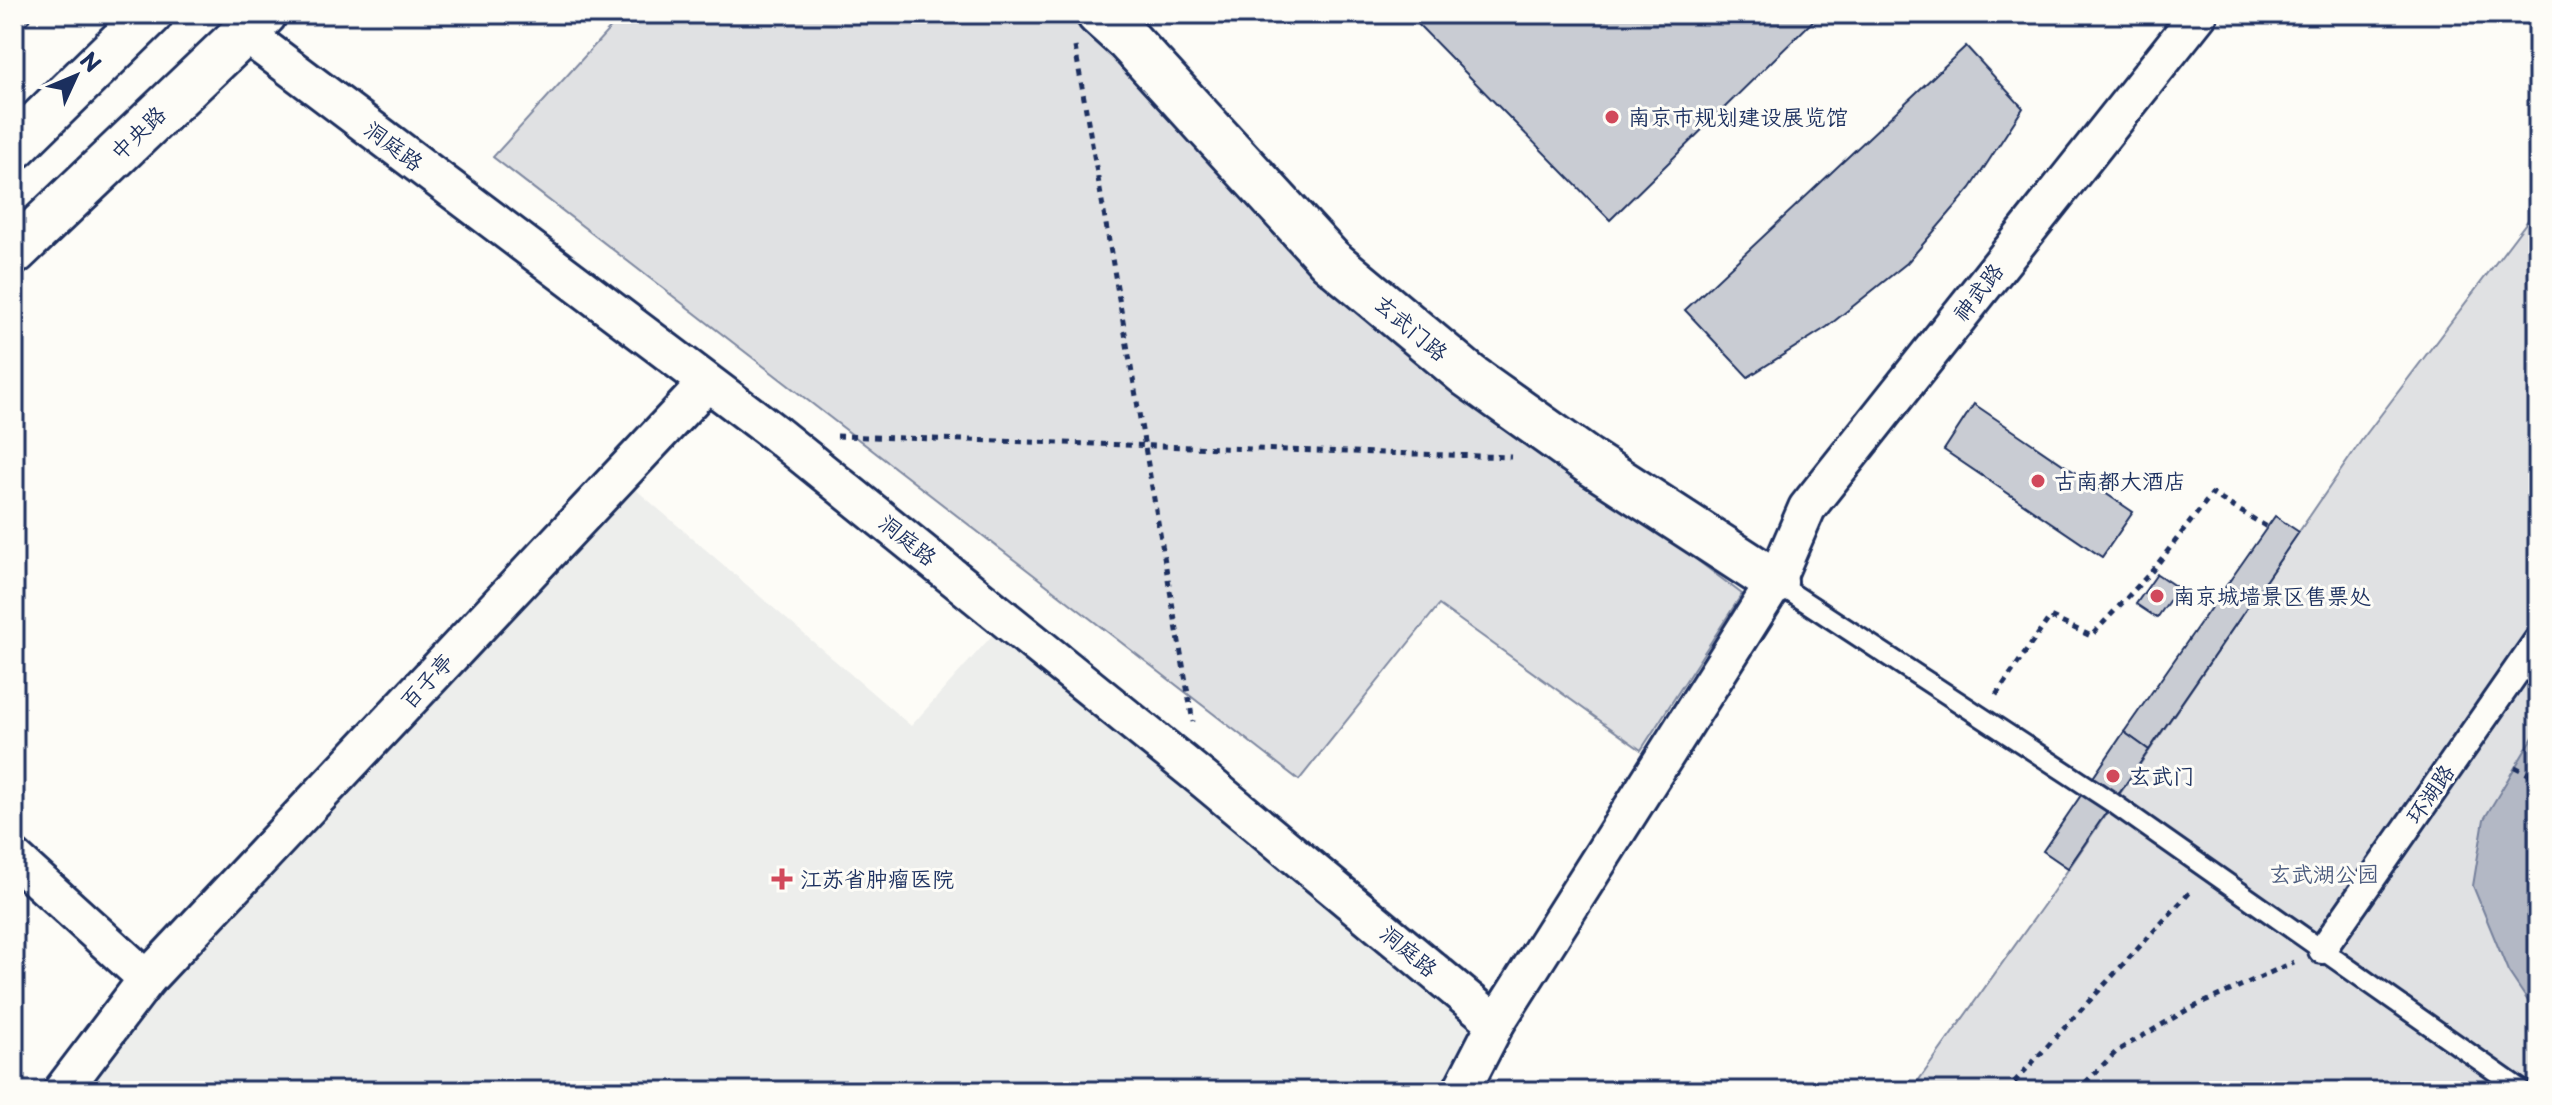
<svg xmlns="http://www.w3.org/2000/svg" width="2552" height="1105" font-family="'Playpen Sans','LXGW WenKai TC',sans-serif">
	<rect width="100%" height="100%" fill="#fdfcf7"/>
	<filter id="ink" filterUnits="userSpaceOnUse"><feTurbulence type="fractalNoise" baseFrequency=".0125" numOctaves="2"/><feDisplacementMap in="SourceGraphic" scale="16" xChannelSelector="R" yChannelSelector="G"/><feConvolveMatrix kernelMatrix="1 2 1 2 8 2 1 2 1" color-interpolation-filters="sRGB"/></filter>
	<g filter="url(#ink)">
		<polygon fill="#edeeec" points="620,476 911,726 1006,620 1496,1023 1461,1091 62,1091"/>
		<g fill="#e0e1e3" stroke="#7e88a0" stroke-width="2">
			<polygon points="623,14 1066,14 1090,31 1323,278 1742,594 1641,750 1439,605 1299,780 493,157"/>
			<polygon points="2538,207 2538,1091 1911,1091 2048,899 2361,441"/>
		</g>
		<polygon fill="#b3b8c5" stroke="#76819c" stroke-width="2" points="2538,729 2538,1016 2508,971 2473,886 2484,819"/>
		<g fill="#c9ccd3" stroke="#1b2f5e" stroke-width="2">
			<polygon points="14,14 36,14 14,35"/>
			<polygon points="1408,14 1820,14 1610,220"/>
			<polygon points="1966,46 2023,108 1971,188 1907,263 1827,327 1748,377 1685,310"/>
			<polygon points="1974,404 2133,512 2102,557 1944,450"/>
			<polygon points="2275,516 2299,532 2149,750 2124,732"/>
			<polygon points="2157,574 2178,588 2157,618 2136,604"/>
			<polygon points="2124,732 2149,750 2068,868 2043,851"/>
		</g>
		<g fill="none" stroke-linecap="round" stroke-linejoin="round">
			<g stroke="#1b2f5e" stroke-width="24">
				<polyline id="service" points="1775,582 2113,803 2523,1091"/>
			</g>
			<g stroke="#1b2f5e" stroke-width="32">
				<polyline id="pedestrian" points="2322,950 2538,640"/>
			</g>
			<g stroke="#1b2f5e" stroke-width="42">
				<g id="minor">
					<polyline points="243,32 776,434 1203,779 1496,1023 1461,1091"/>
					<polyline points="14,858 147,979 62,1091"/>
					<polyline points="147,979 707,383"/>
					<polyline points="1496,1023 1775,582 1807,508 2199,14"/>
				</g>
			</g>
			<g stroke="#1b2f5e" stroke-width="50">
				<polyline id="tertiary" points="1099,14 1129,41 1330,260 1469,376 1587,460 1775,582"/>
			</g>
			<g stroke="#1b2f5e" stroke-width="50">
				<g id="primary">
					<polyline points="14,147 150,14"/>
					<polyline points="14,252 264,14"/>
				</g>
			</g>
			<g stroke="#1b2f5e" stroke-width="5" stroke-dasharray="6 6" stroke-linecap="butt">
				<polyline points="1075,47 1193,722"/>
				<polyline points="837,436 1511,457"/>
				<polyline points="1996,695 2050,617 2091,636 2152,571 2212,494 2267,527"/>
				<polyline points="2515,767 2538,779"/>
				<polyline points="2006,1091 2192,890"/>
				<polyline points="2077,1091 2117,1051 2187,1010 2294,962"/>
			</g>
			<use href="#service" stroke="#fdfcf7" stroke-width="18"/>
			<use href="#pedestrian" stroke="#fdfcf7" stroke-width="26"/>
			<use href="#minor" stroke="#fdfcf7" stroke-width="36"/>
			<use href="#tertiary" stroke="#fdfcf7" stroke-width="44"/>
			<use href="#primary" stroke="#fdfcf7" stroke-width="44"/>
		</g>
	</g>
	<g fill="#d1495b" stroke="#fdfcf7" stroke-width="3">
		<circle cx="1612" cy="117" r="8"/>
		<circle cx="2038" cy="481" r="8"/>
		<circle cx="2157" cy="596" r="8"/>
		<circle cx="2113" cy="776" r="8"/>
		<path d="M778 867h8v8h8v8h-8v8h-8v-8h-8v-8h8z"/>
	</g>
	<g text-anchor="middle" stroke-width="6" stroke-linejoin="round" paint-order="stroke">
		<g font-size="22" fill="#1b2f5e" stroke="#fdfcf7" text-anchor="start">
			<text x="1628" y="125">南京市规划建设展览馆</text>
			<text x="2054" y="489">古南都大酒店</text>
			<text x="2173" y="604">南京城墙景区售票处</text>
			<text x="2129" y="784">玄武门</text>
			<text x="800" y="887">江苏省肿瘤医院</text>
		</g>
		<g font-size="22" fill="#1b2f5e" stroke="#fdfcf7">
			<text transform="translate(138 133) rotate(-44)" y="8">中央路</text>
			<text transform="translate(394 146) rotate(37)" y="8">洞庭路</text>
			<text transform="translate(1978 292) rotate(-52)" y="8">神武路</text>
			<text transform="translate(1411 328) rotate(40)" y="8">玄武门路</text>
			<text transform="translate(908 540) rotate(39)" y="8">洞庭路</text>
			<text transform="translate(427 681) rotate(-47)" y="8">百子亭</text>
			<text transform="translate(2430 794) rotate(-55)" y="8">环湖路</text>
			<text transform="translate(1409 951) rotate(40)" y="8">洞庭路</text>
		</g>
		<g font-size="22" fill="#4c5c7f" stroke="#fdfcf7">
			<text x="2324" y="882">玄武湖公园</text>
		</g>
	</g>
	<rect width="2552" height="1105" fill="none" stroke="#fdfcf7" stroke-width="48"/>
	<rect x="24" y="24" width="2504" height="1057" fill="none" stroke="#1b2f5e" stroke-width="3" filter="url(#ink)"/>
	<g transform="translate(76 76) rotate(46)" stroke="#fdfcf7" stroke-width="6" paint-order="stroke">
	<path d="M0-6L14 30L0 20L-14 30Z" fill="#1b2f5e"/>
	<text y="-12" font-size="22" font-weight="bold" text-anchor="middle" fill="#1b2f5e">N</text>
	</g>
</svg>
